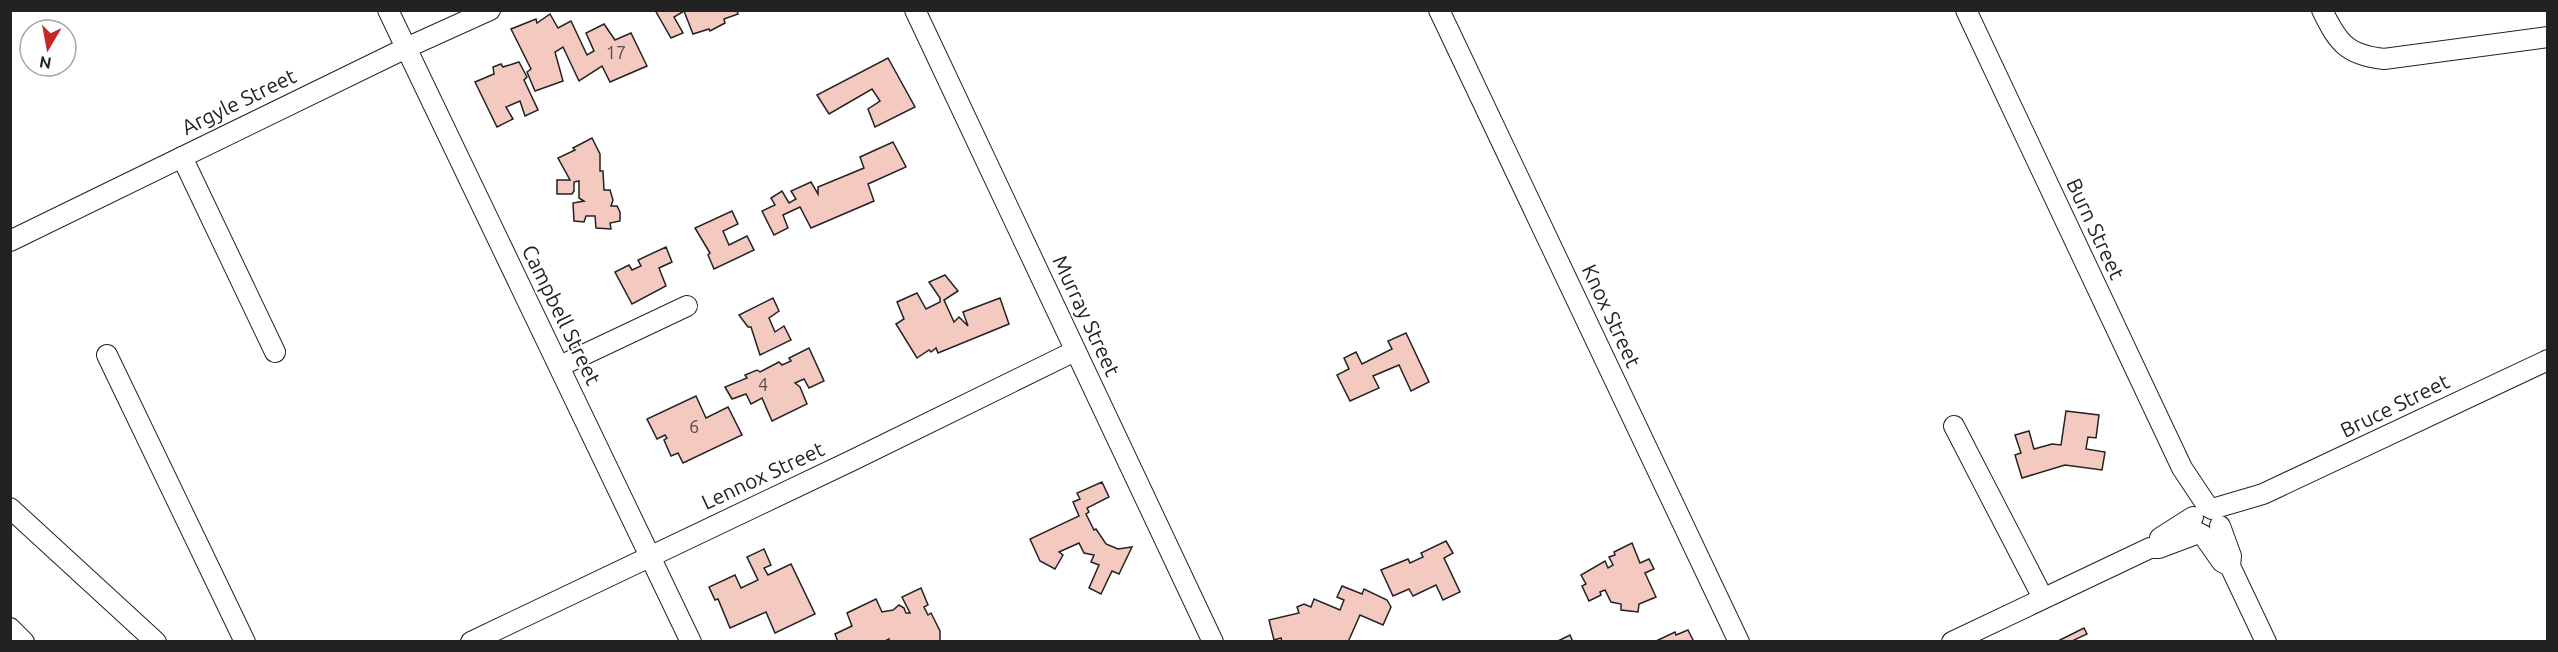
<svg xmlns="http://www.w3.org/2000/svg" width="2558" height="652" font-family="Ubuntu,sans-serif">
	<rect width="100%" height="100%" fill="#fff"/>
	<g fill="#f3c9c0" stroke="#222" stroke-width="1.5">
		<polygon points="655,10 737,10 738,14 724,19 725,23 710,31 709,29 693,34 684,11 674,17 683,33 671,38"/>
		<polygon points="550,14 558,28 571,21 587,55 594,51 586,33 604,24 615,40 631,33 647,66 610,82 602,66 579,81 563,47 555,52 563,81 535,91 527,72 531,69 511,29 536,19 537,23"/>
		<polygon points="888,58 915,107 875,127 868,109 880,101 872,89 829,114 817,95"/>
		<polygon points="519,62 527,77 524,80 538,110 525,116 520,101 506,107 513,119 497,127 475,82 494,74 493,67 501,64 503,67"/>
		<polygon points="592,138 600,154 600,171 603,171 604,190 610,190 613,200 611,206 617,206 620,212 620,221 610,223 611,229 596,228 595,216 586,216 584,222 574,221 573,203 584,201 579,198 579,181 574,182 574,191 572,194 557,194 557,180 570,180 558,158 575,150 573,148"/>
		<polygon points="893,142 906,167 868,184 874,201 811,228 800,207 783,215 788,228 774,235 762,211 775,205 771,198 782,191 789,203 796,199 791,191 811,182 818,194 818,187 864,168 860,157"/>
		<polygon points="732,211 738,224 723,231 729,245 747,236 754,250 714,269 708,255 710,253 695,228"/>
		<polygon points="666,247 672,262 659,268 666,286 632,304 615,272 629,265 632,270 641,266 638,260"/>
		<polygon points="945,275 958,291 944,300 954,322 959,317 968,326 963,312 1000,298 1009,324 938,353 936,348 931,352 929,350 917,358 896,324 904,319 897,302 917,293 926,309 940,302 940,298 929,282"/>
		<polygon points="773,298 779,311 769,318 775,332 784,326 791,340 760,355 751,327 748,327 739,315"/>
		<polygon points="1406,333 1429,382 1411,391 1399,365 1373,376 1379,388 1350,401 1337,375 1349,369 1344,358 1356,352 1362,364 1392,349 1388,341"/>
		<polygon points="809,348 824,381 809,388 804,379 795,383 800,387 807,404 772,421 762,398 751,404 746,394 732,399 725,387 747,378 745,375 757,370 760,372 779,362 782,365 791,361 789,358"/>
		<polygon points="696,396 706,418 728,407 742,435 683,463 678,453 671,456 664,440 667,438 665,435 657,439 647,419"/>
		<polygon points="2066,411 2099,415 2096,438 2088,437 2086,449 2105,452 2102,470 2065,465 2022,478 2015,455 2021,453 2015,435 2029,431 2034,449 2052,444 2061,445"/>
		<polygon points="1102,482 1109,497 1087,508 1089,512 1086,514 1094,530 1096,529 1106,544 1118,549 1132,547 1119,574 1112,571 1101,594 1089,588 1099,565 1091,562 1094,555 1084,553 1079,543 1059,552 1063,555 1055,569 1040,561 1030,539 1079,516 1073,502 1080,499 1077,493"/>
		<polygon points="1446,541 1453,553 1444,558 1460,592 1443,600 1436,585 1413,596 1409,589 1393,596 1381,570 1408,559 1410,563 1423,557 1421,553"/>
		<polygon points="1632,543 1640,563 1649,559 1654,569 1645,573 1656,597 1639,604 1638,612 1621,610 1621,604 1611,602 1605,590 1600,592 1601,595 1589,601 1582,586 1586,584 1581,575 1605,561 1608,568 1613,565 1609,557 1615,555 1614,552"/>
		<polygon points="764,549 771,565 764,568 768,575 791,564 815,614 775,633 766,612 730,628 718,599 715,600 709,587 735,575 741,588 758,580 747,557"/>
		<polygon points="1342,586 1362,594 1364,589 1387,600 1391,607 1383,625 1360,615 1348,642 1282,642 1281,638 1274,640 1269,620 1299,613 1297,607 1304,604 1311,607 1314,599 1340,610 1344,600 1337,597"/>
		<polygon points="921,588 928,605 924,607 928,615 931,613 940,631 940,642 889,642 889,639 883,642 838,642 835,634 852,626 847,613 876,599 882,612 893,610 899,605 904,608 906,613 910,613 902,597"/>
		<polygon points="2084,628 2087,634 2074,640 2075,642 2056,642"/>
		<polygon points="1688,630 1694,642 1654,642 1675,632 1676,635"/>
		<polygon points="1570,635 1573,642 1556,642"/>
	</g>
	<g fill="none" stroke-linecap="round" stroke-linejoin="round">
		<g stroke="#222" stroke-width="22">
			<g id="minor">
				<polyline points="388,10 691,642"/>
				<polyline points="915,10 1213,642"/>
				<polyline points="1439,10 1739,642"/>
				<polyline points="1966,10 2182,468 2208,507"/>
				<path d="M2322,10c16,33 25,45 62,49l164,-22"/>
				<polyline points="182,157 275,352"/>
				<polyline points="10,241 406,48 490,10"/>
				<polyline points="107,355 245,642"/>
				<polyline points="560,366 687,306"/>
				<polyline points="1954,426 2043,598"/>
				<polyline points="10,508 156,642"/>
				<polyline points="2212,509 2263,494 2548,360"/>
				<polyline points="2220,526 2231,556 2230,566 2266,642"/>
				<polyline points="2203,535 2222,562 2230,566"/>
				<polyline points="2160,538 2193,517"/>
				<polyline points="10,628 24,642"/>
				<polyline points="471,642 853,460 1075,351"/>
				<polyline points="1952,642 2150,548 2159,548 2199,533"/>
			</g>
		</g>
		<use href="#minor" stroke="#fff" stroke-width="20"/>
	</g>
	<g text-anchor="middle" stroke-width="4.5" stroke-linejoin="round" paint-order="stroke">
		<g font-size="18" fill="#564c4a">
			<text x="616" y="59">17</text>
			<text x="763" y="391">4</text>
			<text x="694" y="433">6</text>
		</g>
		<g font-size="21" fill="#222" stroke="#fff">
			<text transform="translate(239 102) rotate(-26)" y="7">Argyle Street</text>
			<text transform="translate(2095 229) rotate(65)" y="7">Burn Street</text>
			<text transform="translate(561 315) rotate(64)" y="7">Campbell Street</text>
			<text transform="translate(1086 316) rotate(65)" y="7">Murray Street</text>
			<text transform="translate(1611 316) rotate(65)" y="7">Knox Street</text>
			<text transform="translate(2395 406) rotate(-26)" y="7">Bruce Street</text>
			<text transform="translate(763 476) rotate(-25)" y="7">Lennox Street</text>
		</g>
	</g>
	<rect width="2558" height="652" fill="none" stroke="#222222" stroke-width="24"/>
	<g transform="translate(48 48) rotate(190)"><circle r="28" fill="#ffffff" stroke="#a7a7a7" stroke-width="1.5"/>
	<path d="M0-4.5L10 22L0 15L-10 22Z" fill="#c62828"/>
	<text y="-9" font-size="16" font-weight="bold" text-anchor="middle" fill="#222222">N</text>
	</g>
</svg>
